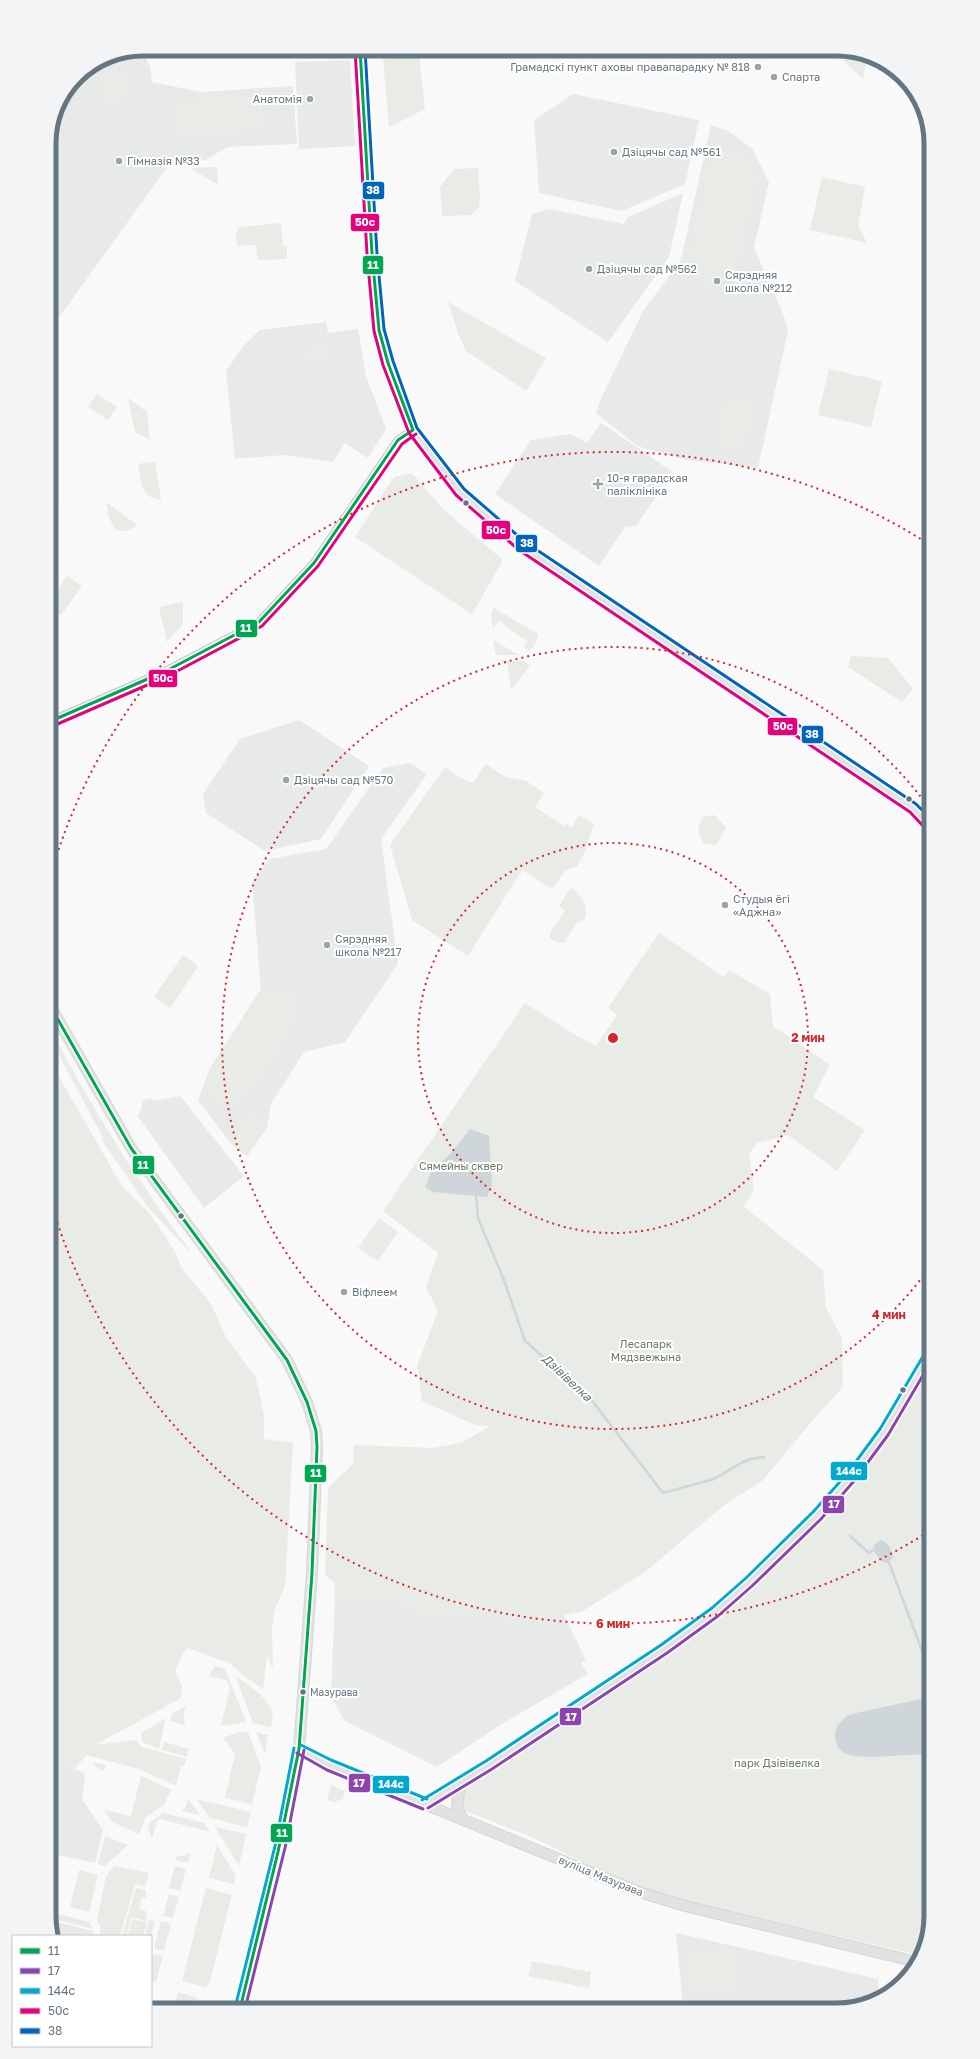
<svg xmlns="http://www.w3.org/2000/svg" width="980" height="2059" font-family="'Golos Text',sans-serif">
	<rect width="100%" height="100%" fill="#f9f9f9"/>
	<g fill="#e8e9e9">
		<polygon points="141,49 150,66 152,82 201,92 293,86 297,144 227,147 206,160 170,163 50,330 49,137 56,107 77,76 107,56"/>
		<polygon points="350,60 355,146 299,149 295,62"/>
		<polygon points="573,94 699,120 685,184 622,211 539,193 534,120"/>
		<polygon points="711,125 728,131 752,148 769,182 754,248 784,316 788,331 758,468 686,460 637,446 596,413 600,401 643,311 681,260"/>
		<polygon points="683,193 669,257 608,342 515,281 532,214 549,209 624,224 628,217"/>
		<polygon points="326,322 328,333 358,329 366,376 386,429 368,458 345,443 333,462 284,455 235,459 226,371 245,344 260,330"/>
		<polygon points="601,423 673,472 636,526 625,527 599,566 495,494 531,440 571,434 587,443"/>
		<polygon points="299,720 369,766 321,839 265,851 206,813 203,794 240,739"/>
		<polygon points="410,763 427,774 381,839 398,964 345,1042 304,1052 271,1104 267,1128 247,1156 232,1145 198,1100 210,1068 261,989 252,882 269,859 326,849 383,768"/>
		<polygon points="180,1096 244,1176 204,1208 137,1115 140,1112 143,1100 152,1098 153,1101"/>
		<polygon points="335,1596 398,1601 506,1619 564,1615 586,1660 581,1663 588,1674 500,1725 437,1767 345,1721 331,1697"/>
		<polygon points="54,1759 85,1774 82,1799 103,1830 95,1863 54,1854"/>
		<polygon points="54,1921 93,1931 92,1936 54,1936"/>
		<polygon points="676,1933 878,1979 879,1996 868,2005 683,2006"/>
	</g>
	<g fill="#e8ebe6">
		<polygon points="831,49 844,49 867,58 863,79"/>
		<polygon points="128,52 129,60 99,62 107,56"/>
		<polygon points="419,56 425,109 389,127 383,59"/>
		<polygon points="100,73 126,73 127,100 101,100"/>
		<polygon points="260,96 262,130 178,136 175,102"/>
		<path d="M734,151c14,4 20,10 23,25l-21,96c-10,12 -31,20 -42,4 -2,-3 -3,-9 -4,-12l19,-101c7,-9 14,-11 25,-12z"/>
		<polygon points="217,167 218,185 190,168"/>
		<polygon points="478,168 480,197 479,207 471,215 442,216 440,187 454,169"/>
		<polygon points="822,177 865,187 858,226 867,243 810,230"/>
		<polygon points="281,223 283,247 287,246 287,259 258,260 256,245 238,246 235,234 240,227"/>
		<polygon points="448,302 546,358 526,391 466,351 459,336"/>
		<polygon points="331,346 319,365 307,358 306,353 312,348"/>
		<polygon points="829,369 882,381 871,427 818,415"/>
		<polygon points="97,394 117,407 108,420 88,407"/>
		<polygon points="726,396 754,403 743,451 715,444"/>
		<polygon points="128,398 147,412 150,440 135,432"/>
		<path d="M155,461l6,39c-22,-3 -19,-18 -23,-36z"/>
		<polygon points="412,473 444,510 503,560 472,614 355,537 394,477"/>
		<polygon points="106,502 137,525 127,531 116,530 109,518"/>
		<polygon points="927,550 927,590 923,584 925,573 924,551"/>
		<polygon points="67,576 82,586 61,615 50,608 50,601"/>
		<polygon points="183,602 183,624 167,642 159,607"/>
		<path d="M494,608l44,26c-1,7 -3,14 -10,17l-4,-4 4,-5 -29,-21 -6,7 -2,-12z"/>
		<polygon points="493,640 519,655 496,655"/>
		<polygon points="851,656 888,658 913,689 902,702 848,667"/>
		<polygon points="496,660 524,661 530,666 511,690 507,663"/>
		<polygon points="486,764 505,777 526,781 544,793 535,807 564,826 566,823 572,827 579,815 594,824 584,854 577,866 565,871 552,889 522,870 468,956 412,920 390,845 445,767 457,776 473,783"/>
		<polygon points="715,815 726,828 716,845 703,843 698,830 702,817"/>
		<path d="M571,887c10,9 18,18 14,32l-9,5 -12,19 -9,-1 -6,-5 3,-8 13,-18 -6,-5z"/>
		<polygon points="659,933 724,977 729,970 770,994 773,1026 830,1065 813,1097 865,1130 837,1171 788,1135 757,1143 749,1154 754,1189 744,1207 823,1270 826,1308 842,1338 843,1387 818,1414 762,1481 727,1503 645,1572 581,1612 564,1615 506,1619 416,1612 398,1601 335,1596 334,1582 325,1575 328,1488 353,1464 354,1445 433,1448 461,1443 490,1426 475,1425 422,1401 417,1366 438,1311 426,1287 438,1253 383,1211 525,1003 577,1036 596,1046 617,1015 608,1008"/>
		<polygon points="183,955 198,966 170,1008 154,997"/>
		<path d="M283,988c7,4 14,8 16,18 3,14 -43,77 -53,93l-13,7 -12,-2 -8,-5 -6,-10 2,-14 48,-76 13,-10z"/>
		<path d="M52,1032c40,76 85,149 137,217l-1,1 -40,-43 -45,-65 -1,-6 -50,-94z"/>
		<polygon points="52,1065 122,1186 150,1214 159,1227 177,1255 181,1267 211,1304 226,1337 256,1378 264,1416 264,1439 293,1443 285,1587 274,1611 272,1629 273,1670 267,1655 263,1689 244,1676 230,1663 187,1648 182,1655 175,1671 182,1685 181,1698 95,1745 136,1740 142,1747 186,1759 184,1766 181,1765 176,1786 139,1769 86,1755 75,1769 54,1759"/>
		<polygon points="249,1111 266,1123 246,1151 229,1139"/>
		<polygon points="379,1218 398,1232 378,1261 358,1248"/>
		<polygon points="929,1376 931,1916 919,1955 683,1900 641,1887 579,1860 536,1839 456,1807 451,1802 452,1792 550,1731 662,1657 738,1601 817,1525 854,1484 888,1439 922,1381"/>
		<polygon points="215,1666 225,1669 246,1722 221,1726 230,1687 226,1680 209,1676"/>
		<path d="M235,1675c14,11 47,30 35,52l-17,-4z"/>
		<polygon points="186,1706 184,1714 185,1725 170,1721 172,1714"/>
		<polygon points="166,1718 159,1749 142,1742 141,1733"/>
		<polygon points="238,1732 248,1732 261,1767 252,1804 225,1798 235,1754 223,1738"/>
		<polygon points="256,1732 268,1735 265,1754"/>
		<polygon points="164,1742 189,1749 187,1757 162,1750"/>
		<polygon points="92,1762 106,1765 104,1771 96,1767"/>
		<polygon points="141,1776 172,1790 167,1797 166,1803 145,1818 139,1834 112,1822 104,1810 131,1816"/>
		<polygon points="331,1785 345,1791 343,1799 334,1802 327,1800"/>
		<polygon points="188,1799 200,1815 181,1811 185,1808"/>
		<polygon points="196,1799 251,1812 247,1827 210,1818"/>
		<polygon points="164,1813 204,1823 210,1832 160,1819 157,1821 152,1839 148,1828 151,1821"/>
		<polygon points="215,1827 246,1834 239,1866"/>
		<polygon points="105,1836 128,1845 105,1866 98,1864"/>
		<polygon points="217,1845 236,1876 234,1884 209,1878"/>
		<polygon points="191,1853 188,1863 176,1860 177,1857"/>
		<polygon points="114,1866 149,1873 145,1886 135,1884 120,1936 99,1936 101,1928 97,1920 106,1876"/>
		<polygon points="175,1866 186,1869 180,1891 169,1888"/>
		<polygon points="79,1870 98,1875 89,1912 70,1907"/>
		<polygon points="136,1888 146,1890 146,1898 142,1897 139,1909 146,1911 147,1921 131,1917 127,1936 122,1936"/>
		<polygon points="206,1888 232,1895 210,1981 206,1987 182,1981"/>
		<polygon points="169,1894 179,1897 173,1918 163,1916"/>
		<polygon points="54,1913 89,1922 93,1929 54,1919"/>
		<polygon points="132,1919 147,1922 143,1936 128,1936"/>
		<polygon points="149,1920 155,1921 151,1936 145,1936"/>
		<polygon points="161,1921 171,1924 164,1951 154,1948"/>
		<polygon points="732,1950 735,1992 692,1996 688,1953"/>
		<polygon points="153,1954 163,1956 156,1982 151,1980 151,1962"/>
		<polygon points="532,1961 591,1972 589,1988 528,1976"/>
		<polygon points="178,1992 198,1998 191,2009 173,2010"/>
	</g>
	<g fill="#ced6d9">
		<polygon points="470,1129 489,1136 492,1185 487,1197 433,1192 425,1187 431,1172 451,1153"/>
		<path d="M881,1540c7,3 11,9 12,17l-4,5 -5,1 -9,-10 -1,-8z"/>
		<path d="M930,1697l1,57c-17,0 -73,6 -84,0 -12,-5 -14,-17 -10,-28l10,-10 9,-3z"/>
	</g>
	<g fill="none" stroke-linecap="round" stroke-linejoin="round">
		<g stroke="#ced6d9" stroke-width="2.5">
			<polyline points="476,1196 478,1218 504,1280 525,1341 590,1398 663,1493 714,1479 741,1463 751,1459 764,1457"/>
			<polyline points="850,1536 869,1553 878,1547"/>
			<polyline points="888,1560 930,1672"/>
		</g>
		<g stroke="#d5d6d7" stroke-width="12">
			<g id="secondary">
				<polyline points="360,49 372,254 379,330 388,363 413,430 460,492 497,526 522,546 913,808 928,823"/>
				<polyline points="52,1009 131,1148 287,1360 307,1402 316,1431 317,1447 312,1573 299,1749 293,1785 278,1852 240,2009"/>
				<polyline points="299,1749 329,1765 642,1893 685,1906 917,1962"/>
				<polyline points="460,1783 457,1808 463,1820"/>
				<polyline points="425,1804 489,1765 664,1649 715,1612 749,1582 817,1515 850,1478 884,1432 929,1356"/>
			</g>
		</g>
		<polyline stroke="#cecfd0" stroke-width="9" points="51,721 166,671 259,622 314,563 398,440 413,430"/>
		<use href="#secondary" stroke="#e1e2e2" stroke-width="10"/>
		<g stroke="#fff" stroke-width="6">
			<g id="bus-1">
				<polyline points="51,721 166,671 259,622 314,563 398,440 413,430 388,363 379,330 372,254 360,49"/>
				<polyline points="52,1009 131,1148 287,1360 307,1402 316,1431 317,1447 312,1573 299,1749 278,1852 240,2009"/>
			</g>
		</g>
		<g stroke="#fff" stroke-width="6">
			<g id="bus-2">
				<polyline points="297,1753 327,1770 423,1809"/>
				<polyline points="428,1808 492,1769 667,1653 718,1616 752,1586 821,1519 854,1481 888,1435 929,1365"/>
				<polyline points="245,2009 285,1848 304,1750"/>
			</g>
		</g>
		<g stroke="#fff" stroke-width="6">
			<g id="bus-3">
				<polyline points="301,1745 331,1760 427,1799"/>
				<polyline points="422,1800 486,1761 661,1645 712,1608 746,1578 813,1512 846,1475 880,1429 925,1353"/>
				<polyline points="235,2008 275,1846 294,1748"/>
			</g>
		</g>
		<g stroke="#fff" stroke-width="6">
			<g id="bus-4">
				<polyline points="355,49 367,254 374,331 383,365 409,433 456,495 519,550 910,812 924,827"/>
				<polyline points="53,726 168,676 262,626 318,566 402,444 416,434"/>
			</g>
		</g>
		<g stroke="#fff" stroke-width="6">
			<polyline id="bus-5" points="365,49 377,254 384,329 393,361 417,428 464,489 525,542 916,804 928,816"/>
		</g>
		<use href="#bus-1" stroke="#00a651" stroke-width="3"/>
		<use href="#bus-2" stroke="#8e44ad" stroke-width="3"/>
		<use href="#bus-3" stroke="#00a9ce" stroke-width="3"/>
		<use href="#bus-4" stroke="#e5007d" stroke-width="3"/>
		<use href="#bus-5" stroke="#0065bd" stroke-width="3"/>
	</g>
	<g fill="none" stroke="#d62828" stroke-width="2" stroke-dasharray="2 4">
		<circle cx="613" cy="1038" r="195"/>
		<path d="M927 1271A391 391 0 1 1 927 805"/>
		<path d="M928 1532A586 586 0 0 1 53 1209M53 867A586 586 0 0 1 924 541"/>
	</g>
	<g fill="#99a4ac" stroke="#fff" stroke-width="1.5">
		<circle cx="758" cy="67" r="4"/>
		<circle cx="774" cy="77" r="4"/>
		<circle cx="310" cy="99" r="4"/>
		<circle cx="614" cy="152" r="4"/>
		<circle cx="119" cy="161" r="4"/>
		<circle cx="589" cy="269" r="4"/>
		<circle cx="717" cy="281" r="4"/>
		<path d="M596 478h4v4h4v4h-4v4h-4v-4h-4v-4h4z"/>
		<circle cx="286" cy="780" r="4"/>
		<circle cx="725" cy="905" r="4"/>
		<circle cx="327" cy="945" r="4"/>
		<circle cx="344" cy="1292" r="4"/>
	</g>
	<g fill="#657683" stroke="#fff" stroke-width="1.5">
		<circle cx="466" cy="503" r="3.5"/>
		<circle cx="909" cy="799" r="3.5"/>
		<circle cx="181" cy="1216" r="3.5"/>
		<circle cx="903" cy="1390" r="3.5"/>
		<circle cx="303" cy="1692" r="3.5"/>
	</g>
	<g text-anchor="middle" stroke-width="4" stroke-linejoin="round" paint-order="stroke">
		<g font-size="10" fill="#657683" stroke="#fff" text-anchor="start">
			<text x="310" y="1696">Мазурава</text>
		</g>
		<g font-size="11" fill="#657683" stroke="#fff" text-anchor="start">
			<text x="750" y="71" text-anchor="end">Грамадскі пункт аховы правапарадку № 818</text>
			<text x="782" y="81">Спарта</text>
			<text x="302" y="103" text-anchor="end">Анатомія</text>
			<text x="622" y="156">Дзіцячы сад №561</text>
			<text x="127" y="165">Гімназія №33</text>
			<text x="597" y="273">Дзіцячы сад №562</text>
			<text x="725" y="279">Сярэдняя<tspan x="725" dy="13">школа №212</tspan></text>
			<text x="607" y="482">10-я гарадская<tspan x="607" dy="13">паліклініка</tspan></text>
			<text x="294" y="784">Дзіцячы сад №570</text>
			<text x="733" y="903">Студыя ёгі<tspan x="733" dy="13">«Аджна»</tspan></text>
			<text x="335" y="943">Сярэдняя<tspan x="335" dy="13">школа №217</tspan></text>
			<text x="352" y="1296">Віфлеем</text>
		</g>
		<g font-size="11" fill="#687a64" stroke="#fff">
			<text x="461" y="1170">Сямейны сквер</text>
			<text x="646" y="1348">Лесапарк<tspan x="646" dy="13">Мядзвежына</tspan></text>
			<text x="777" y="1767">парк Дзівівелка</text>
		</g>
		<g font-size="11" fill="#657683" stroke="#fff">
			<text transform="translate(601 1876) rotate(22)" y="4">вуліца Мазурава</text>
		</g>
		<g font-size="12" font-style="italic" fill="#60757c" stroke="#fff">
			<text transform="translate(567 1378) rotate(43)" y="4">Дзівівелка</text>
		</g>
	</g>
	<path d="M0 0H980V2059H0ZM143 56H837A87 87 0 0 1 924 143V1916A87 87 0 0 1 837 2003H143A87 87 0 0 1 56 1916V143A87 87 0 0 1 143 56Z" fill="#f3f4f5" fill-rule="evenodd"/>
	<path fill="none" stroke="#657683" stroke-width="5" d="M143 56H837A87 87 0 0 1 924 143V1916A87 87 0 0 1 837 2003H143A87 87 0 0 1 56 1916V143A87 87 0 0 1 143 56Z"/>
	<circle cx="613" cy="1038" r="6" fill="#d62828" stroke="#fff" stroke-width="2"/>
	<g font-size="12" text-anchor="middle" font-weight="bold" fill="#d62828" stroke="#fff" stroke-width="4" stroke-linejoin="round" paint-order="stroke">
		<text x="808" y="1042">2 мин</text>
		<text x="889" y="1319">4 мин</text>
		<text x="613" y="1628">6 мин</text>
	</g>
	<g stroke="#fff" stroke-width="1.5">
		<rect x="362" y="181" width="23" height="19" rx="4" fill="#0065bd"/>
		<rect x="350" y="213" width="30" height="19" rx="4" fill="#e5007d"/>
		<rect x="362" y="255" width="22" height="20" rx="4" fill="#00a651"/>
		<rect x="481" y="520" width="30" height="20" rx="4" fill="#e5007d"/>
		<rect x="515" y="534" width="23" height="19" rx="4" fill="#0065bd"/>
		<rect x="235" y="619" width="23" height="19" rx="4" fill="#00a651"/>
		<rect x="148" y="669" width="30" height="19" rx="4" fill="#e5007d"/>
		<rect x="767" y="717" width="31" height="19" rx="4" fill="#e5007d"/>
		<rect x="801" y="725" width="23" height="19" rx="4" fill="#0065bd"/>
		<rect x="132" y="1155" width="23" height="20" rx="4" fill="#00a651"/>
		<rect x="830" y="1461" width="38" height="20" rx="4" fill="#00a9ce"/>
		<rect x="304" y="1464" width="23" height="19" rx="4" fill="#00a651"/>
		<rect x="822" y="1495" width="23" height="19" rx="4" fill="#8e44ad"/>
		<rect x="559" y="1707" width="23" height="19" rx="4" fill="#8e44ad"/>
		<rect x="348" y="1773" width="23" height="20" rx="4" fill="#8e44ad"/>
		<rect x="372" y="1775" width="38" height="19" rx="4" fill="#00a9ce"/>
		<rect x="270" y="1823" width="23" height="20" rx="4" fill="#00a651"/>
	</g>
	<g font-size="11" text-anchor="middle" font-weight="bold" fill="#fff">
		<text x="373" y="194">38</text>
		<text x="365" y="226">50с</text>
		<text x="373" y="269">11</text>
		<text x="496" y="534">50с</text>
		<text x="527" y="547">38</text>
		<text x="246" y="632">11</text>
		<text x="163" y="682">50с</text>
		<text x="783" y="730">50с</text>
		<text x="812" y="738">38</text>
		<text x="143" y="1169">11</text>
		<text x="849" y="1475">144с</text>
		<text x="316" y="1477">11</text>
		<text x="834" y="1508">17</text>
		<text x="571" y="1721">17</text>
		<text x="359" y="1787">17</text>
		<text x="391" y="1788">144с</text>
		<text x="282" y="1837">11</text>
	</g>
	<rect x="12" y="1935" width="140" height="112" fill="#ffffff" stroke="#c1c8cd"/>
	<rect x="20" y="1948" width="20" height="6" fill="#00a651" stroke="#c1c8cd"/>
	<text x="48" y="1955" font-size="12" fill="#657683">11</text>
	<rect x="20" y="1968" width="20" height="6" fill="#8e44ad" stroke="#c1c8cd"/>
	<text x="48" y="1975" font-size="12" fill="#657683">17</text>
	<rect x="20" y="1988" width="20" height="6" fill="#00a9ce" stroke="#c1c8cd"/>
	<text x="48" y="1995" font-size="12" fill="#657683">144с</text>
	<rect x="20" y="2008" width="20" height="6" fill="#e5007d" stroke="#c1c8cd"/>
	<text x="48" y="2015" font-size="12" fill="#657683">50с</text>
	<rect x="20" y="2028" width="20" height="6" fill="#0065bd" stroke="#c1c8cd"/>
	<text x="48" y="2035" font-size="12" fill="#657683">38</text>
</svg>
